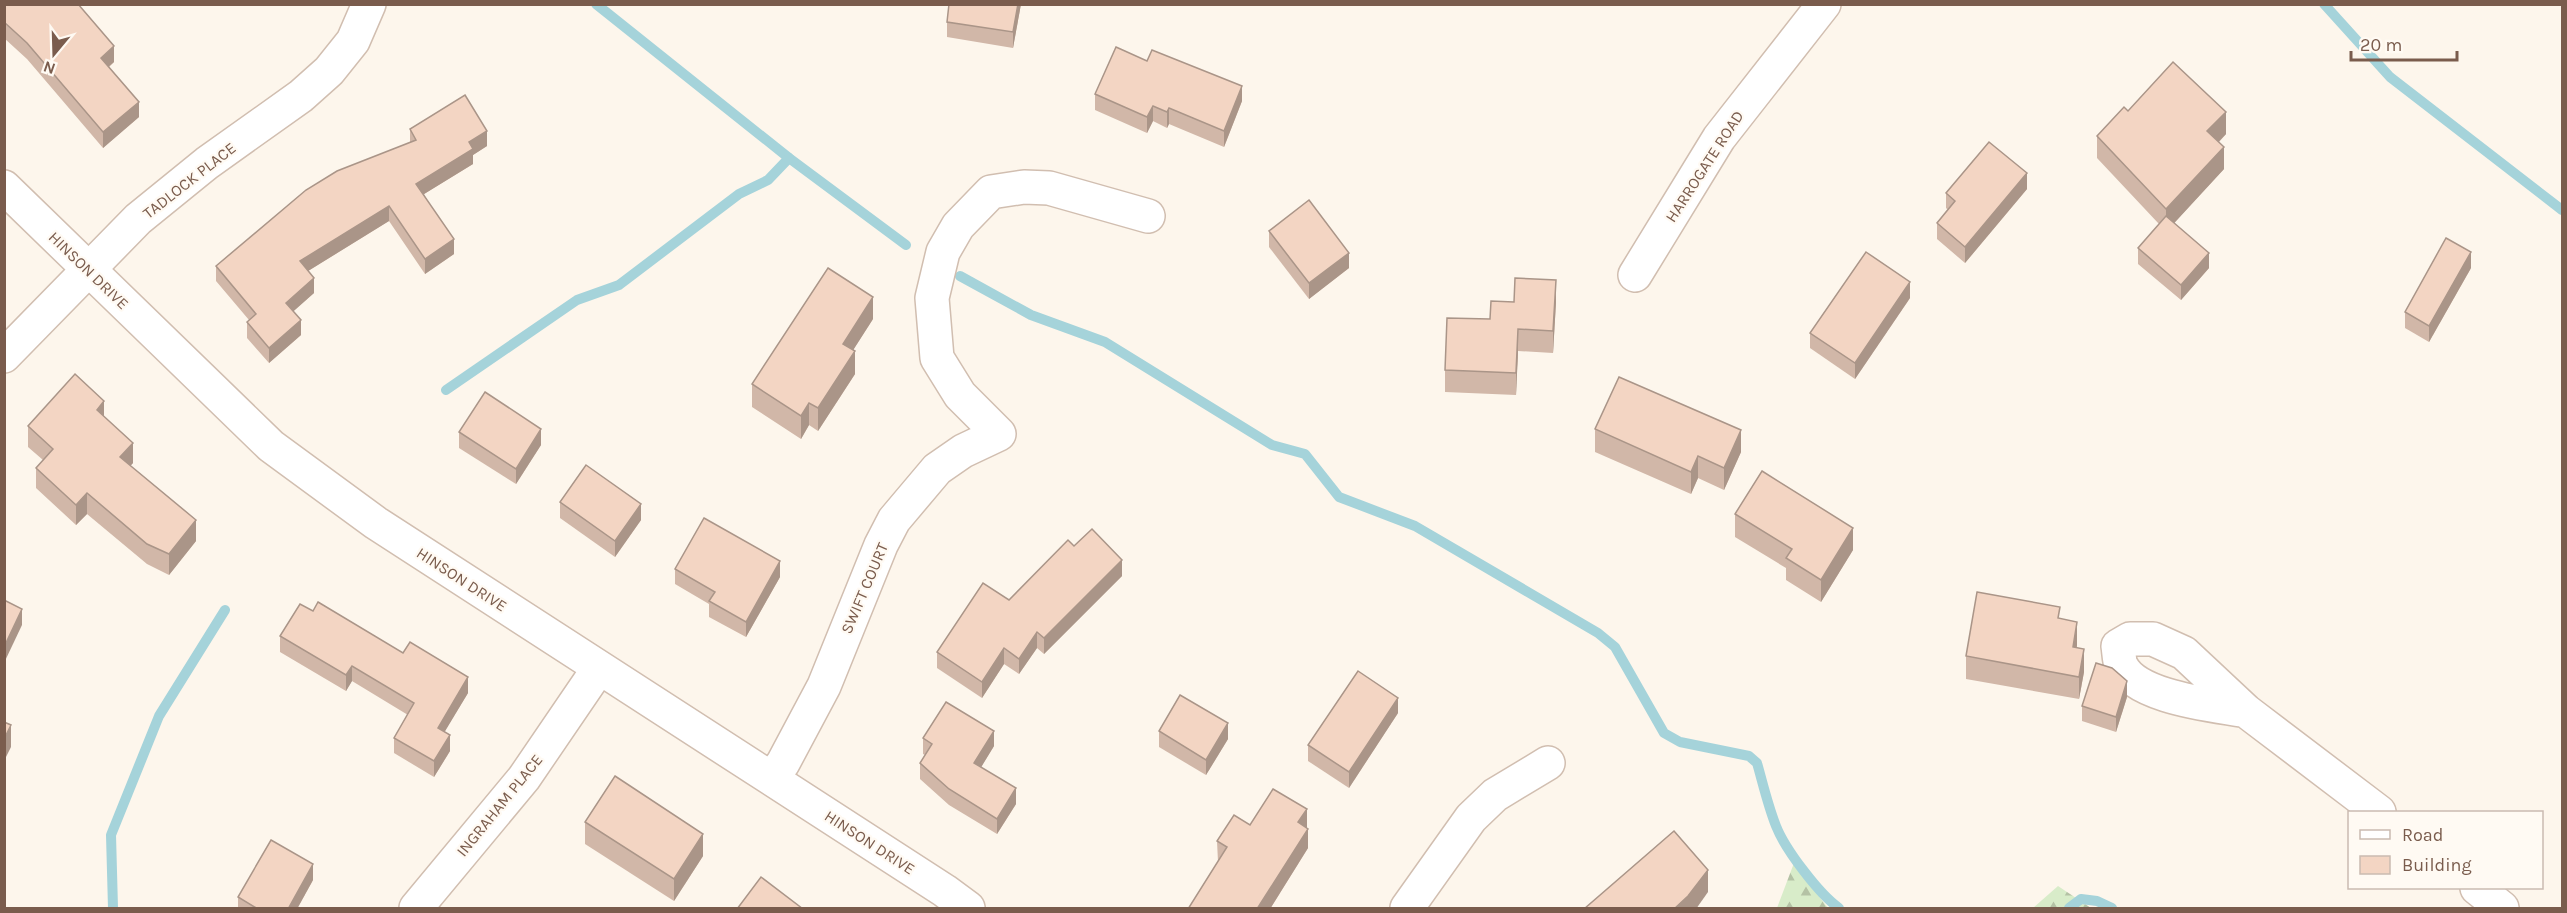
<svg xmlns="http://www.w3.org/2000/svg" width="2567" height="913" font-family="Karla,sans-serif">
	<defs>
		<pattern id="forest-firs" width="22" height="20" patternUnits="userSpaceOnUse" patternTransform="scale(1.5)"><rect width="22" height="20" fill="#d8ecc9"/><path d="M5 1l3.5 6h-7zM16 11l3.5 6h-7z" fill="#b4c2a5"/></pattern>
	</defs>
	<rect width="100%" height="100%" fill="#fdf6ec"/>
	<g fill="url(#forest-firs)">
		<polygon points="1794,863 1794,864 1828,908 1777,908"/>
		<polygon points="2058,886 2091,908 2033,908"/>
	</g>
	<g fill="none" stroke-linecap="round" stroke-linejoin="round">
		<g stroke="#a5d3da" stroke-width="10">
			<polyline points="596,4 789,158 906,245"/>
			<polyline points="2324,4 2390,77 2562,210"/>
			<path d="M960,276l71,39 74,27 167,103 33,9 34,43 76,29 183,107 17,14 49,86 16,9 69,14 8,7c6,21 11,43 19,63 9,23 43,68 63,82"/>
			<polyline points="446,390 577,300 619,285 739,194 768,180 789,158"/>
			<polyline points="113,908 111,835 159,716 225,610"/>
			<polyline points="2069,908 2081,899 2097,901 2112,908"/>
		</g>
		<g stroke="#d1beb0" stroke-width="36">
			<g id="minor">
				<polyline points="4,187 271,446 376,523 945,891 968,908"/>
				<polyline points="1635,275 1719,138 1824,4"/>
				<polyline points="4,356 138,219 207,163 301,96 329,71 353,41 369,4"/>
				<path d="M2246,711c-31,-6 -110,-13 -125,-46 -2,-5 -2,-13 -3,-19l12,-7h23l31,14 62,58 133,101"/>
				<polyline points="772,778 783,763 824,686 881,545 894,520 937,469 963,451 999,434 960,395 937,358 932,298 943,252 958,226 991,192 1024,187 1049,188 1148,216"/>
				<polyline points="2477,888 2502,908"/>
				<polyline points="416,908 524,778 599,668"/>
				<polyline points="1407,908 1471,818 1495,795 1548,763"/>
			</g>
		</g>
		<use href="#minor" stroke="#fff" stroke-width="33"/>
	</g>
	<g fill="#d1b7a8">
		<polygon points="4,4 114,62 109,67 139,117 103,148 27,59 4,38"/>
		<polygon points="949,4 1021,4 1013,48 947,37 947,22"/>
		<polygon points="1095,94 1242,101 1224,147 1169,124 1167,128 1153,121 1147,133 1095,110"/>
		<polygon points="2128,111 2226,134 2219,142 2224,169 2174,223 2209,268 2181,300 2138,264 2138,248 2159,224 2097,158 2097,136"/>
		<polygon points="410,129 487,146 473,155 473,164 424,194 454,254 425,274 389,221 308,271 314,293 293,311 301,335 269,363 247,338 247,322 249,320 216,281 216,266 410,142"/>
		<polygon points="2027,189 1965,263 1937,239 1937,223 1948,210 1946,208 1946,193"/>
		<polygon points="1269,231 1349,268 1309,299 1269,247"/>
		<polygon points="2471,268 2429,342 2405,328 2405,312"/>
		<polygon points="1910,298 1855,379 1810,348 1810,333"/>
		<polygon points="1514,302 1556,302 1553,353 1518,351 1516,395 1445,392 1445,370 1490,319"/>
		<polygon points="873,319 853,350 855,374 818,431 809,425 801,439 752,407 752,384"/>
		<polygon points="104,417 133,463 130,466 196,541 169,575 147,564 87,514 76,525 36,488 36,468 43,460 28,447 28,426"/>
		<polygon points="1595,429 1741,452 1724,490 1698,478 1691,494 1595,452"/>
		<polygon points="459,432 541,445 516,484 459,448"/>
		<polygon points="560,502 641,520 615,557 560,518"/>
		<polygon points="1735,514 1853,550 1821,602 1786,580 1786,568 1735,537"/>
		<polygon points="1074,546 1122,576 1044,654 1037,648 1019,674 1004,664 982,698 937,668 937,652 1009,600"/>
		<polygon points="675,569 780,577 746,637 709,617 709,604 675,584"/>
		<polygon points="313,611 468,693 444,732 450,751 434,777 394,753 394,738 408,715 352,681 346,691 280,652 280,636"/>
		<polygon points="2060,619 2077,645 2077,648 2084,672 2079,699 1966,679 1966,656"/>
		<polygon points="2127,697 2116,732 2082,721 2082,706"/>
		<polygon points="1398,713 1349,788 1308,761 1308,745"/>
		<polygon points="1159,731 1228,739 1206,775 1159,747"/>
		<polygon points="923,738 994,746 981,767 1016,804 997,834 949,805 920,779 920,763 925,755 923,754"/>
		<polygon points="585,822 703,856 674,901 585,844"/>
		<polygon points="1250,825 1307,828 1308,848 1270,909 1188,909 1218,862 1217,841"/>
		<polygon points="313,880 297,909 238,909 238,897"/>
	</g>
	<g fill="#aa9588">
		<polygon points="1018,4 1021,4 1013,48 1013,32"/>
		<polygon points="114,46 114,62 101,73 101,58"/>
		<polygon points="1242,86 1242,101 1224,147 1224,131"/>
		<polygon points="139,102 139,117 103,148 103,132"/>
		<polygon points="1153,106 1153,121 1147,133 1147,117"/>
		<polygon points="1169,108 1169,124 1167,128 1167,112"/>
		<polygon points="2226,112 2226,134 2207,154 2207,131"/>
		<polygon points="487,131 487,146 473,155 473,164 416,199 416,184 469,142"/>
		<polygon points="2224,147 2224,169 2166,232 2166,209"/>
		<polygon points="2027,173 2027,189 1965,263 1965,247"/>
		<polygon points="389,206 389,221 300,276 300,261"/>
		<polygon points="454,239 454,254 425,274 425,259"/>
		<polygon points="2471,252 2471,268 2429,342 2429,326"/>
		<polygon points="1349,253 1349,268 1309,299 1309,283"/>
		<polygon points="2209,253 2209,268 2181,300 2181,285"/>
		<polygon points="314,278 314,293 286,318 286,303"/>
		<polygon points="1556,280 1556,302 1553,353 1553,331"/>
		<polygon points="1910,282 1910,298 1855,379 1855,363"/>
		<polygon points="873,297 873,319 843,366 843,344"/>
		<polygon points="301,320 301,335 269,363 269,348"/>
		<polygon points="1518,329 1518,351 1516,395 1516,373"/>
		<polygon points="855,351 855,374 818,431 818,408"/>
		<polygon points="104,401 104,421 97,410"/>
		<polygon points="809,403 809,425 801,439 801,416"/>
		<polygon points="541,429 541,445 516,484 516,469"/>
		<polygon points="1741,430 1741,452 1724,490 1724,468"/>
		<polygon points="133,443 133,463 120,477 120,457"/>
		<polygon points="1698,456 1698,478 1691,494 1691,472"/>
		<polygon points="87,493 87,514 76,525 76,505"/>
		<polygon points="641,504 641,520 615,557 615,541"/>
		<polygon points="196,520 196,541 169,575 169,554"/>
		<polygon points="1853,528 1853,550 1821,602 1821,580"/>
		<polygon points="1122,560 1122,576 1044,654 1044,638"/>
		<polygon points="780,561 780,577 746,637 746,622"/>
		<polygon points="22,609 22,625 4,663 4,647"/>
		<polygon points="2077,622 2077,645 2073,669 2073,647"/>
		<polygon points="1037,632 1037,648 1019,674 1019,659"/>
		<polygon points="1004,648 1004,664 982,698 982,682"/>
		<polygon points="2084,649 2084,672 2079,699 2079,677"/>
		<polygon points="352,666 352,681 346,691 346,675"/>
		<polygon points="468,677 468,693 438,743 438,728"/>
		<polygon points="2127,681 2127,697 2116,732 2116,717"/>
		<polygon points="1398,698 1398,713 1349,788 1349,772"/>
		<polygon points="1228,723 1228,739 1206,775 1206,760"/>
		<polygon points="11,725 11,747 4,761 4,739"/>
		<polygon points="994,731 994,746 974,779 974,763"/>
		<polygon points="450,735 450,751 434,777 434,761"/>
		<polygon points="1016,788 1016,804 997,834 997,819"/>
		<polygon points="1307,809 1307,829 1298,822"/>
		<polygon points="1308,829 1308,848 1270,909 1257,909"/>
		<polygon points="703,834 703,856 674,901 674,879"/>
		<polygon points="313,864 313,880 297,909 288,909"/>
		<polygon points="1708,870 1708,892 1696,909 1674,909"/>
	</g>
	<g fill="#f3d5c3" stroke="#aa9588" stroke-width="1.5">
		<polygon points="4,4 78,4 114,46 101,58 139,102 103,132 27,43 4,22"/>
		<polygon points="949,4 1018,4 1013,32 947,22"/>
		<polygon points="1116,47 1147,61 1152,50 1242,86 1224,131 1169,108 1167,112 1153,106 1147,117 1095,94"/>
		<polygon points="2173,62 2226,112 2207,131 2224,147 2166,209 2097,136 2124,107 2128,111"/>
		<polygon points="465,95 487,131 469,142 473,149 416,184 454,239 425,259 389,206 300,261 314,278 286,303 301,320 269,348 247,322 256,314 216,266 306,190 337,171 416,140 410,129"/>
		<polygon points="1989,142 2027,173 1965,247 1937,223 1955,201 1946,193"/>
		<polygon points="1309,200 1349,253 1309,283 1269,231"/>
		<polygon points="2166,216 2209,253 2181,285 2138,248"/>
		<polygon points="2446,238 2471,252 2429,326 2405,312"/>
		<polygon points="1866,252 1910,282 1855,363 1810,333"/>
		<polygon points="828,268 873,297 843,344 855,351 818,408 809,403 801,416 752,384"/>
		<polygon points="1515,278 1556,280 1553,331 1518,329 1516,373 1445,370 1447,318 1490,319 1491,301 1514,302"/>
		<polygon points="75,374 104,401 97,410 133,443 120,457 196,520 169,554 147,544 87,493 76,505 36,468 53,449 28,426"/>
		<polygon points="1619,377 1741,430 1724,468 1698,456 1691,472 1595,429"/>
		<polygon points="485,392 541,429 516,469 459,432"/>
		<polygon points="586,465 641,504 615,541 560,502"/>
		<polygon points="1762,471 1853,528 1821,580 1786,558 1792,549 1735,514"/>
		<polygon points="704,518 780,561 746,622 709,601 715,592 675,569"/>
		<polygon points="1092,529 1122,560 1044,638 1037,632 1019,659 1004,648 982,682 937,652 983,583 1009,600 1068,540 1074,546"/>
		<polygon points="1977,592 2060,607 2058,618 2077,622 2073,647 2084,649 2079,677 1966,656"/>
		<polygon points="4,600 22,609 4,647"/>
		<polygon points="318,602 403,653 410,642 468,677 438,728 450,735 434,761 394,738 414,703 352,666 346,675 280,636 300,604 313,611"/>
		<polygon points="2096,663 2112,668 2127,681 2116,717 2082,706"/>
		<polygon points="1358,671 1398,698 1349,772 1308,745"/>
		<polygon points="1180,695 1228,723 1206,760 1159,731"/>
		<polygon points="946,702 994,731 974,763 1016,788 997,819 949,789 920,763 932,744 923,738"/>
		<polygon points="4,722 11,725 4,739"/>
		<polygon points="615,776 703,834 674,879 585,822"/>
		<polygon points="1273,789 1307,809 1298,822 1308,829 1257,909 1188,909 1227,847 1217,841 1234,815 1250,825"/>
		<polygon points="1674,831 1708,870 1688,896 1674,909 1584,909"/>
		<polygon points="271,840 313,864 288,909 258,909 238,897"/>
		<polygon points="761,877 803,909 737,909"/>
	</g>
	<g text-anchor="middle" stroke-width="4.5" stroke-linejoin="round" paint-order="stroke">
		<g font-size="16" fill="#7a5c4d" stroke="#fffaf3">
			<text transform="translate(1704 166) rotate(-57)" y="6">HARROGATE ROAD</text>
			<text transform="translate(189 180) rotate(-38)" y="6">TADLOCK PLACE</text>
			<text transform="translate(89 270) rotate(44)" y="6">HINSON DRIVE</text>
			<text transform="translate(462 579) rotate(33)" y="6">HINSON DRIVE</text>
			<text transform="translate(864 588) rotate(-67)" y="6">SWIFT COURT</text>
			<text transform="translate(499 805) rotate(-51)" y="6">INGRAHAM PLACE</text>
			<text transform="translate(870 842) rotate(33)" y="6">HINSON DRIVE</text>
		</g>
	</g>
	<rect width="2567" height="913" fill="none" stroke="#7a5c4d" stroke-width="12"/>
	<rect x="2348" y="811" width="195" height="78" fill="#fffaf3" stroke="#cabbb1" stroke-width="1.5"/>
	<rect x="2360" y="830" width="30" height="9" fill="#ffffff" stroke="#cabbb1" stroke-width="1.5"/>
	<text x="2402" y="841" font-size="18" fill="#7a5c4d">Road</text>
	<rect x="2360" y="856" width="30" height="18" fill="#f3d5c3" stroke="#cabbb1" stroke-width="1.5"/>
	<text x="2402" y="871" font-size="18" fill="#7a5c4d">Building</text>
	<g transform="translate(54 54) rotate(199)" stroke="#fffaf3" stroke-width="4.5" paint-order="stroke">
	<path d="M0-4.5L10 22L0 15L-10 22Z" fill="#7a5c4d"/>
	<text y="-9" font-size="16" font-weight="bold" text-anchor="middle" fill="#7a5c4d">N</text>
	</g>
	<path d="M2351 51v9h106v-9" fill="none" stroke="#7a5c4d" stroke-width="3"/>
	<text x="2360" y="51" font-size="18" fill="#7a5c4d" stroke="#fffaf3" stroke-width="4.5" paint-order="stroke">20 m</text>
</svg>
